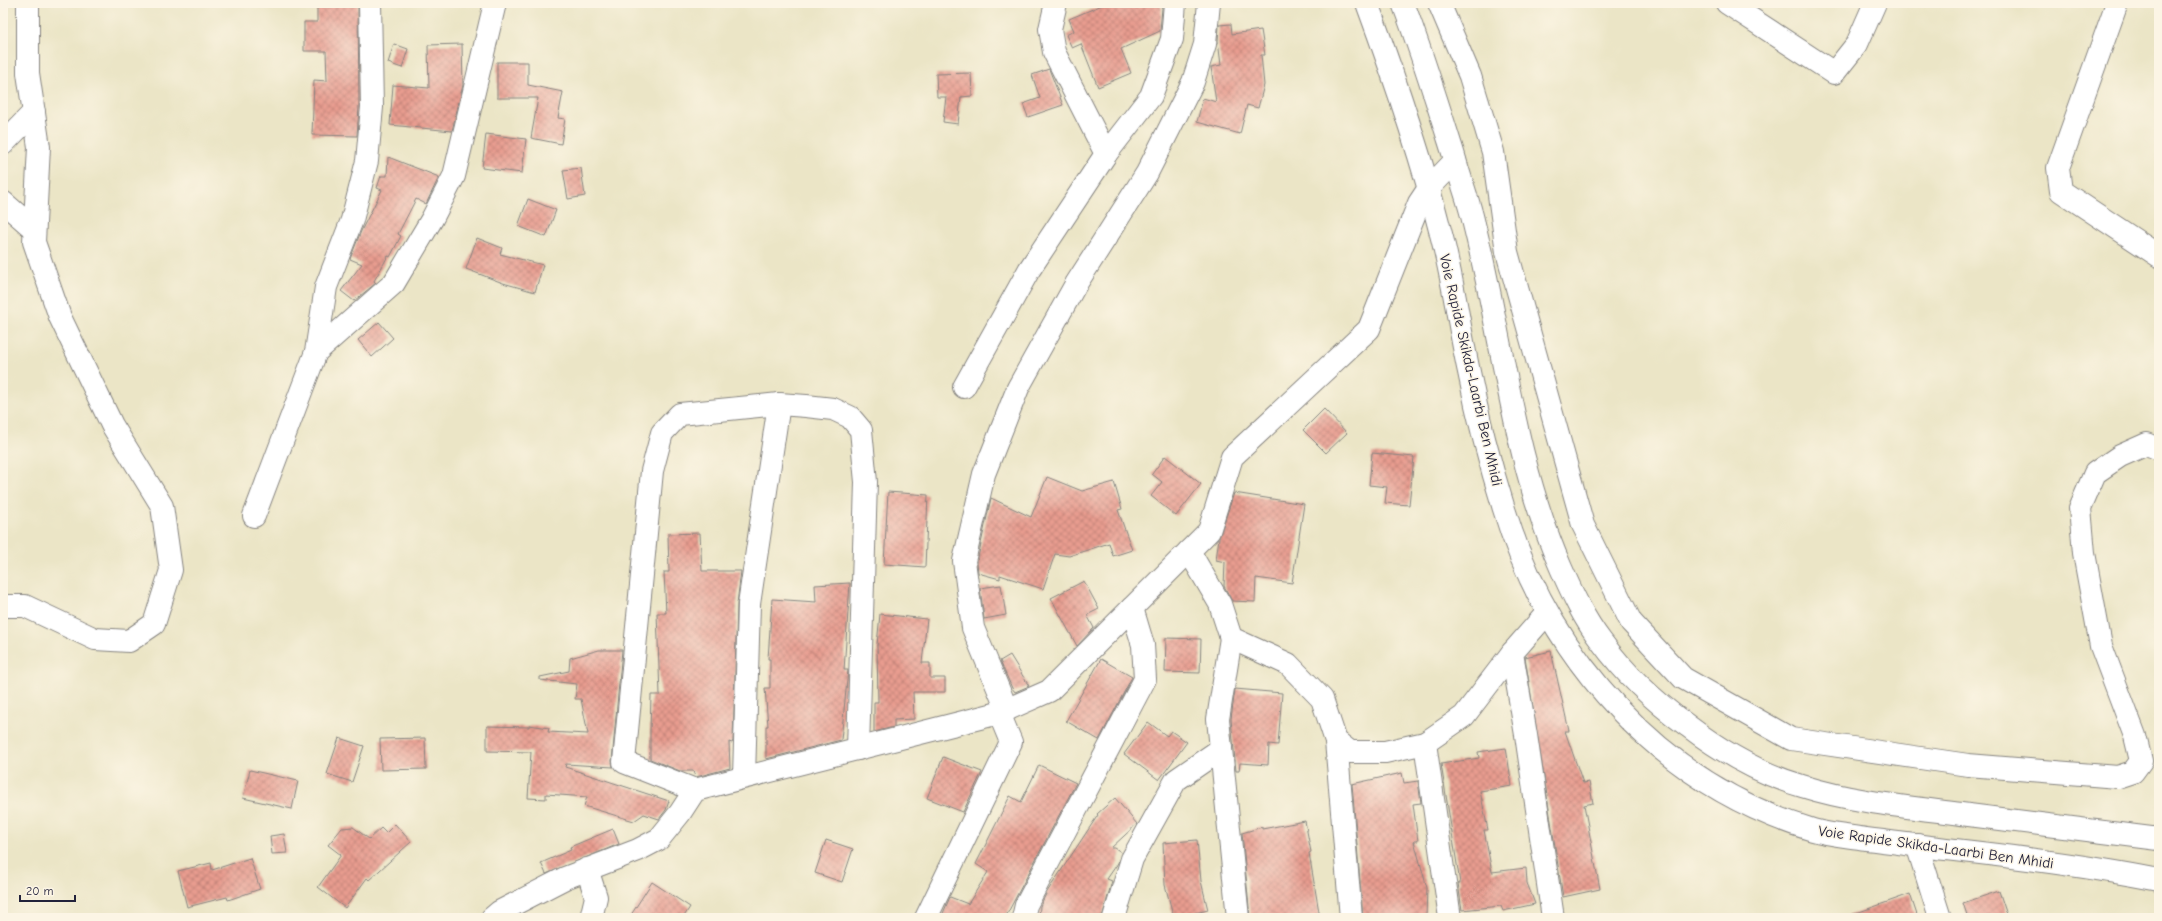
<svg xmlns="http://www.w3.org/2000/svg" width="2162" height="921" font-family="'Comic Neue',sans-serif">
	<defs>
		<pattern id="building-cross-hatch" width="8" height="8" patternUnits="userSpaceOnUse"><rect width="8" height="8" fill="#e89c8f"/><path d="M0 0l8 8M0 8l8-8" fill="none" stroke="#bc7f76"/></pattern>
	</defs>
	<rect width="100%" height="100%" fill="#fcf5e5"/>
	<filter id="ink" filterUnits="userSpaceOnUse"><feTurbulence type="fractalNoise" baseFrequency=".025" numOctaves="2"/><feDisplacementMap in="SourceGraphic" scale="8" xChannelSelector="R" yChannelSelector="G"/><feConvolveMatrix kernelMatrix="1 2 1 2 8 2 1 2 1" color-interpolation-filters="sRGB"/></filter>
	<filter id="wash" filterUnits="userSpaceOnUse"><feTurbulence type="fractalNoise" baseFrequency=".012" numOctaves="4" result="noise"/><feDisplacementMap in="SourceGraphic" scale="16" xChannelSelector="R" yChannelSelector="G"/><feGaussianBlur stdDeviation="0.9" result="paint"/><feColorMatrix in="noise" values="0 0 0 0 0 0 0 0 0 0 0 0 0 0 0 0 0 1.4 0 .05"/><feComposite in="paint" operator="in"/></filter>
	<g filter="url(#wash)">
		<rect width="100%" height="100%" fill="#ebe5c6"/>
		<g id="blocks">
			<g fill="url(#building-cross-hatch)">
				<polygon points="317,3 358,3 359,107 357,136 312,135 314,80 327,81 326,51 304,51 304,22 317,22"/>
				<polygon points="1107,3 1160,3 1162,8 1160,31 1121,49 1131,73 1098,87 1081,44 1072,48 1066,35 1074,31 1069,19"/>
				<polygon points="1231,24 1232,34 1261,30 1265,55 1261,55 1264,85 1258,108 1247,105 1240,134 1197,122 1203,98 1216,102 1211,67 1221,65 1218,41 1219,25"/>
				<polygon points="394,44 408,49 402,68 388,63"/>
				<polygon points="462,44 463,85 452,131 390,125 393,85 429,88 428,45"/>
				<polygon points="497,62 528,62 528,85 563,92 558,118 565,119 561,144 531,138 538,98 497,98"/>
				<polygon points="1049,69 1063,105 1028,117 1023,104 1040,98 1032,75"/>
				<polygon points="971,73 972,96 961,97 958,124 943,122 946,97 937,97 936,74"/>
				<polygon points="486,134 526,139 522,173 482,168"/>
				<polygon points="388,157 439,177 426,204 416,199 398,234 401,236 390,257 388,256 374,281 376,283 354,301 341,291 362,264 350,259 361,231 382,190 377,188 381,176 387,176"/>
				<polygon points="581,168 585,196 568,199 563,170"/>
				<polygon points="528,199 556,210 546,237 518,226"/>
				<polygon points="477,238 502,248 500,254 543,265 535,292 503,283 466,269"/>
				<polygon points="379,322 393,338 372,357 358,340"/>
				<polygon points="1324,409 1347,433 1326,453 1303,430"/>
				<polygon points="1372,453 1414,457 1409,505 1385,503 1387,487 1369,485"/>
				<polygon points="1165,456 1201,484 1176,516 1151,496 1162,482 1152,474"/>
				<polygon points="1047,477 1082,491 1114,482 1122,509 1118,510 1132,550 1113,556 1109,543 1069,556 1055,554 1043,589 1000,575 1000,579 978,573 977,562 991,498 1031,517"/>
				<polygon points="888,492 928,495 925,567 884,564"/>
				<polygon points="1234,493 1304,504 1292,583 1256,578 1255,602 1232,601 1224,586 1225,562 1216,560 1219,538"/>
				<polygon points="700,533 702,571 741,571 737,604 733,741 732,743 729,742 730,768 696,777 694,771 680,771 650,759 650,731 651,695 660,695 657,613 666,613 664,572 669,572 668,534"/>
				<polygon points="1084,581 1099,609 1087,615 1094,628 1077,646 1051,598"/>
				<polygon points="850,583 844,670 848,670 841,740 766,759 766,726 768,726 765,688 770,688 770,659 768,659 772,599 816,602 815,585"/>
				<polygon points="1001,585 1006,615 984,619 980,588"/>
				<polygon points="880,614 927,619 922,663 930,663 930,678 945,678 945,692 913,692 914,719 894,720 894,727 874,732 874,702 878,702 877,645"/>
				<polygon points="1166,638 1201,639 1200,673 1165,672"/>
				<polygon points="599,650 622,650 612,761 613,767 566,764 565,767 669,801 666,810 659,819 644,814 634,821 584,806 587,797 546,794 546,799 528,798 531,752 487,751 487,726 529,727 529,725 549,728 548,732 588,734 581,699 575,699 577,684 540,680 540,677 569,671 570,658"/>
				<polygon points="1551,651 1569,731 1565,731 1583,783 1589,782 1593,803 1584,805 1600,889 1563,897 1525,657"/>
				<polygon points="1010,655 1029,686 1015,692 1012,688 1000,661"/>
				<polygon points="1101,659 1132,677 1099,740 1066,721"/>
				<polygon points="1235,689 1282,693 1278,745 1269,744 1268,765 1240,763 1239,771 1236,771 1231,719"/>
				<polygon points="1148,722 1167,736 1171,731 1187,742 1159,780 1124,754"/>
				<polygon points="339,738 364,746 352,782 327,774"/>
				<polygon points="425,738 426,769 381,770 380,739"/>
				<polygon points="1506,748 1512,786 1480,791 1488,830 1484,830 1492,872 1526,868 1527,883 1535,904 1503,911 1501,906 1462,910 1458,883 1460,883 1441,764 1479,758 1478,752"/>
				<polygon points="943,757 982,772 963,812 927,798"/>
				<polygon points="1039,765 1076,783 1005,918 941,918 950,897 968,904 988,872 976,864 1010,796 1021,802"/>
				<polygon points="250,770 298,781 292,809 243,798"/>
				<polygon points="1402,773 1404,783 1418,781 1421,803 1413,804 1418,841 1414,841 1427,888 1426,917 1363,918 1352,784"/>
				<polygon points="1115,798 1137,824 1111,848 1115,848 1121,852 1118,863 1107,879 1112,881 1102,918 1039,918 1040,906 1047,892 1098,815 1097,814"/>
				<polygon points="1305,821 1311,852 1309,853 1320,918 1250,918 1242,833 1262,827 1262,829"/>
				<polygon points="395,824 411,842 369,880 367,878 345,908 318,887 341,855 328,845 342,828 353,827 369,839 381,828 386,833"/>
				<polygon points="613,829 619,844 546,874 541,863 571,850 570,847"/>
				<polygon points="284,834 287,853 272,854 270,836"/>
				<polygon points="826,840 853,849 842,882 815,873"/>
				<polygon points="1197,840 1201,881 1208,910 1174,918 1165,885 1163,843"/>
				<polygon points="250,858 260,889 228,900 227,897 187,907 178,871 211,863 212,870"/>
				<polygon points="652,882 690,907 683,918 629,918"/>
				<polygon points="1999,891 2008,918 1968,918 1963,903"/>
				<polygon points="1910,894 1918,918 1848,918 1848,916"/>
			</g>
		</g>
	</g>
	<g filter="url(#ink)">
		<use href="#blocks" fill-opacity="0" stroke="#868480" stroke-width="1"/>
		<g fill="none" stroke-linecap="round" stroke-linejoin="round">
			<g stroke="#868480" stroke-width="24">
				<g id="minor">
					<polyline points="1056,3 1050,29 1054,52 1106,154"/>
					<polyline points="1439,3 1470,76 1493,152 1507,252 1583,525 1631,622 1683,678 1791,739 1968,765 2118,777 2133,772 2141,761 2135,736 2101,646 2084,553 2080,508 2095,473 2120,456 2147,444 2159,449"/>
					<polyline points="1727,3 1834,73 1857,44 1875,3"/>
					<polyline points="2117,3 2058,168 2061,191 2159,256"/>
					<polyline points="3,144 34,112"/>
					<polyline points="3,202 34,229"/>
					<polyline points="316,352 394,283 432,219 454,176 495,3"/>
					<polyline points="964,387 1029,270 1106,154 1151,96 1172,39 1175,3"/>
					<polyline points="254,516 316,352 326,287 352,220 367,161 372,107 370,3"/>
					<polyline points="1189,551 1220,604 1231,638 1288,664 1322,699 1336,741 1350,752 1385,752 1425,743 1464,716 1512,653"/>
					<polyline points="3,606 25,606 95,639 129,641 154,624 171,570 162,506 112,425 60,317 34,242 39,147 28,73 28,3"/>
					<polyline points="1547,613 1512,653 1526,735 1553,918"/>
					<polyline points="1231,638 1218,719 1238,918"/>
					<polyline points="1007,710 973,628 964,561 984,474 1018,388 1076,284 1147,173 1193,82 1205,44 1209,3"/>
					<polyline points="1336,741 1351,918"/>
					<polyline points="1425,743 1450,918"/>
					<polyline points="744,777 749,604 779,404"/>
					<polyline points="695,790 624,762 652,471 662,433 680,414 779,404 806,406 833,409 850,417 861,430 866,482 858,749"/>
					<polyline points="1917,845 1940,918"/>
					<polyline points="587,869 596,897 591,918"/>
					<polyline points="492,918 499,912 565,878 638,850 659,839 680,813 695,790 999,713 1049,691 1209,531 1232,457 1369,329 1419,203 1429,188 1455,161"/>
					<polyline points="926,918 1011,742 999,713"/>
					<polyline points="1023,918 1026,905 1145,679 1143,645 1132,608"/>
					<polyline points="1114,918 1132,859 1176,780 1221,749"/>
				</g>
			</g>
			<g stroke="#868480" stroke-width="24">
				<g id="highway">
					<path d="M1367,3c28,76 54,152 74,231 12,45 18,92 28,138 9,46 21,92 35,137 45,149 157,276 309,321 17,5 35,6 53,9 27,3 53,7 80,10 71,8 143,17 213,31"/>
					<path d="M1403,3c19,50 35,102 51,153 6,23 15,45 20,68 29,115 39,235 87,344 11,25 23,51 40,73 24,33 54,61 87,85 34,26 73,48 114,60 51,16 105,21 159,28 66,8 132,17 198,25"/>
				</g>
			</g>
			<use href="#minor" stroke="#fff" stroke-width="22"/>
			<use href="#highway" stroke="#fff" stroke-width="22"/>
		</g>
	</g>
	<g text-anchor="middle" stroke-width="3" stroke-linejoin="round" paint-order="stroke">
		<g font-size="15" fill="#22223b" stroke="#fcf5e5">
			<text transform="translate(1471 370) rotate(77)" y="5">Voie Rapide Skikda-Laarbi Ben Mhidi</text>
			<text transform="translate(1936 847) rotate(8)" y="5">Voie Rapide Skikda-Laarbi Ben Mhidi</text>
		</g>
	</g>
	<rect width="2162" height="921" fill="none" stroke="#fcf5e5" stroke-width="16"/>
	<path d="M20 895v6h55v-6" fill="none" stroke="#22223b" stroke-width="2"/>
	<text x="26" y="895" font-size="12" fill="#22223b" stroke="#fcf5e5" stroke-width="3" paint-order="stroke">20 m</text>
</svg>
